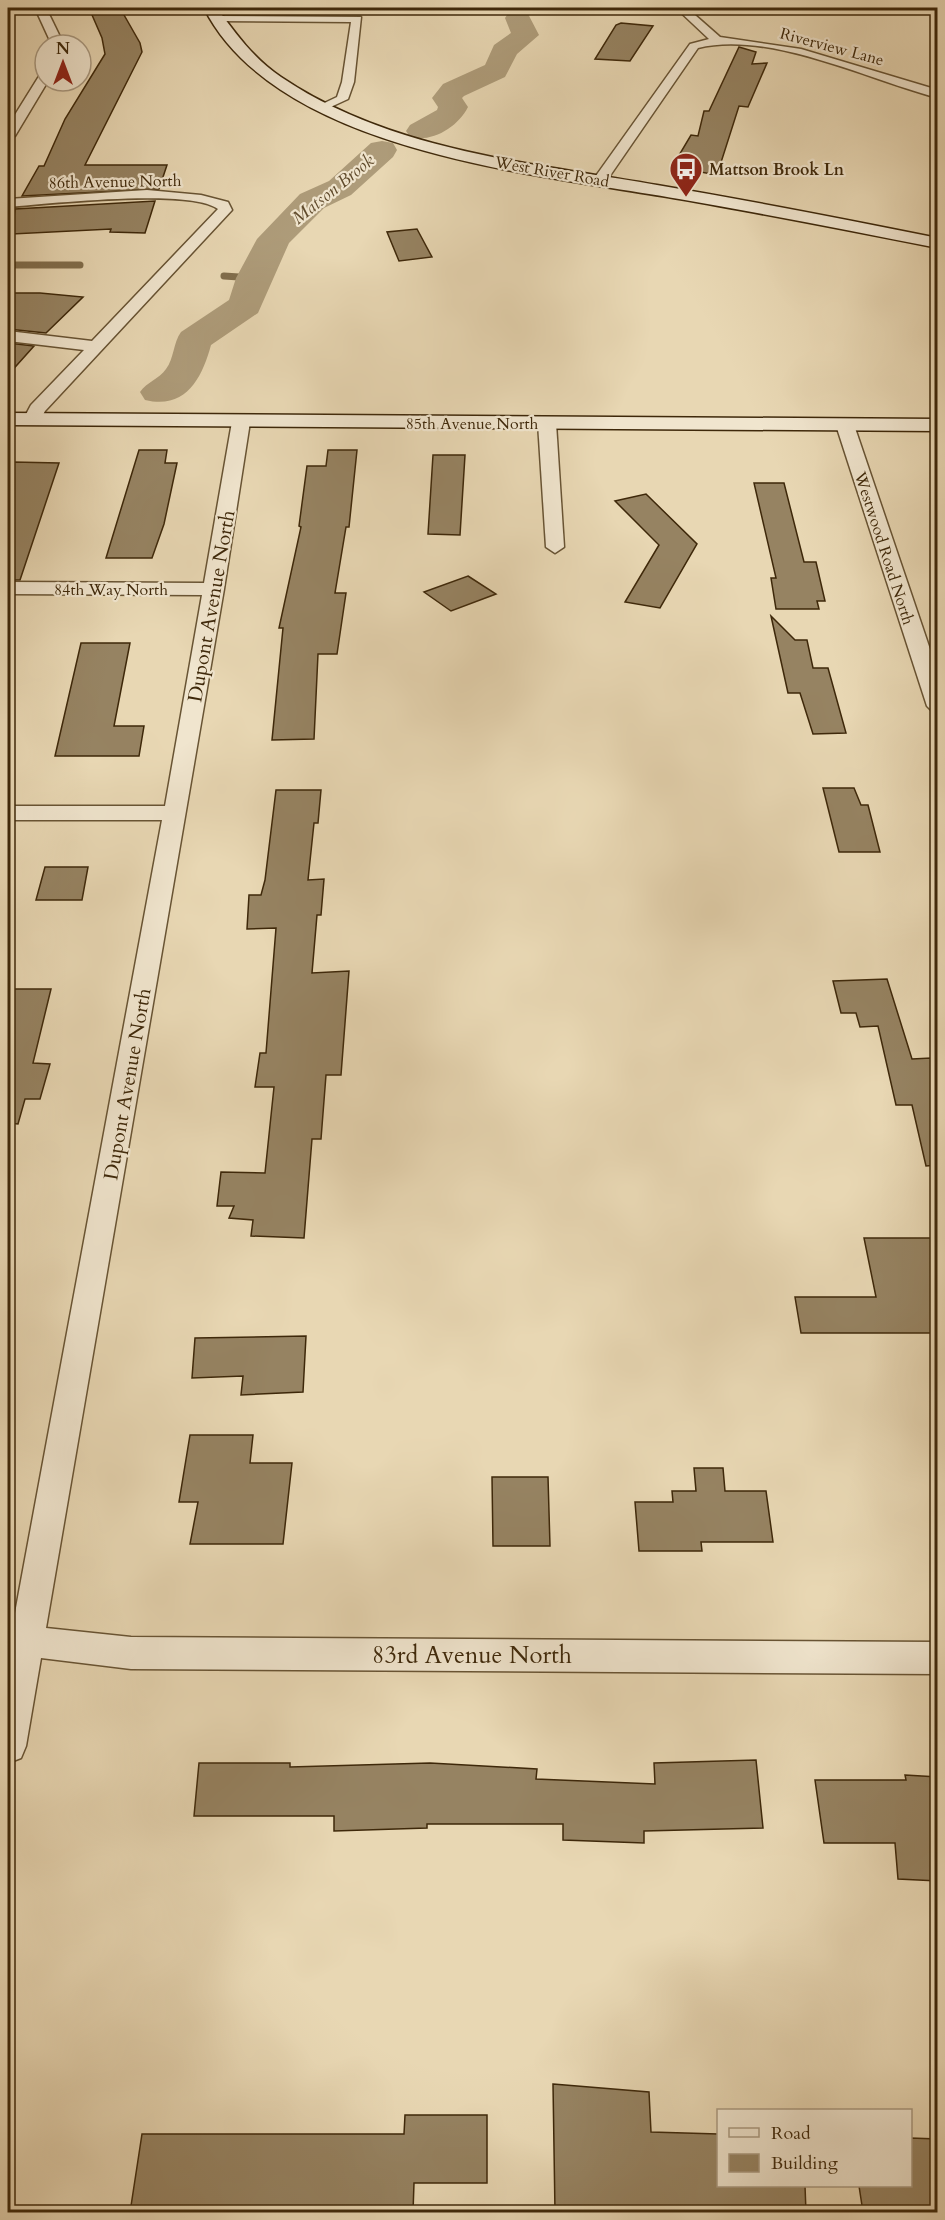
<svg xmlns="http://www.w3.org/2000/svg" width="945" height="2220" font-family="Cardo,serif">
	<rect width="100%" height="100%" fill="#e8d7b3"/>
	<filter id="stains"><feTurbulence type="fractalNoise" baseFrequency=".00333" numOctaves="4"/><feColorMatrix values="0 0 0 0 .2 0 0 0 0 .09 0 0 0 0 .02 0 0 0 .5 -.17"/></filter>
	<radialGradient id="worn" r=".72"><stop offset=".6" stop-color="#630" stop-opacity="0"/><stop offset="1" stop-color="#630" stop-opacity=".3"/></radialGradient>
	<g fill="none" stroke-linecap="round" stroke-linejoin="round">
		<g stroke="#816e4d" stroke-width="7">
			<polyline points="8,265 80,265"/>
			<polyline points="224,276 254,278"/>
		</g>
		<g fill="#ae9c7a" fill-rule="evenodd">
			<path d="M518,10l9,2 12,23 -22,19 -12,23 -41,19 -2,2 6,9c-10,20 -36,36 -58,30l-4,-6 4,-6 27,-15 1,-3 -6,-9 11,-14 42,-19 9,-20 17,-12 -6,-15 4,-6z"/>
			<path d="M382,141l11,2 4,7 -4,7 -42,38 -27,13 -35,35 -31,70 -47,32c-9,33 -25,65 -66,55l-5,-8c7,-10 19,-13 26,-23 8,-10 7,-26 15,-37l48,-32 7,-22 21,-39 43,-45 29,-13 42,-38z"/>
		</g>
	</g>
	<g fill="#968362" stroke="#3e280a" stroke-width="1.5">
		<polygon points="89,8 120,8 140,43 142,52 85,165 167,165 159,189 22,196 39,166 44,166 65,119 105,54 102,38"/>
		<polygon points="621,23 653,26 630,61 595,59 616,25"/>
		<polygon points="739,47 756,52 752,64 767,63 748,107 739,106 717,175 672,167 691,135 698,136 704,111 709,111"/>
		<polygon points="155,201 145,233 110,232 111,229 12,234 15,209"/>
		<polygon points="417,229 432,257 399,261 387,232"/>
		<polygon points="8,293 40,293 83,297 46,333 8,329"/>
		<polygon points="8,343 34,346 8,375"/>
		<polygon points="139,450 167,450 165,463 177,463 164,524 152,558 106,558"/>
		<polygon points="328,450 357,450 349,527 346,527 335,593 346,593 337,654 318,654 314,739 272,740 283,628 279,628 301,527 299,526 307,466 326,466"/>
		<polygon points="433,455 465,455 460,535 428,534"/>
		<polygon points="13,462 59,463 20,580 8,580 8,473"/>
		<polygon points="754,483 784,483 804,562 816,562 825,601 817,601 819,609 776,609 771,578 776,578"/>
		<polygon points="646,494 697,544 660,608 625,602 659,545 615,501"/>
		<polygon points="468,576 496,594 451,611 424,592"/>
		<polygon points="771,616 795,640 807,640 813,668 828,668 846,733 813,734 800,693 788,693"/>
		<polygon points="81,643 130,643 114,726 144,726 139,756 55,756"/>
		<polygon points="823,788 854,788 861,805 868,805 880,852 839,852"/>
		<polygon points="276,790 321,790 318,823 314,823 308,880 324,879 321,915 317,915 312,973 349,971 341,1075 326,1075 321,1139 312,1139 304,1238 251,1236 253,1220 229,1218 234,1206 217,1206 221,1172 265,1173 274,1087 255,1087 260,1053 266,1053 276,928 247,929 249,895 261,895 265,880"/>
		<polygon points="45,867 88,867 82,900 36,900"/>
		<polygon points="887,979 912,1059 931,1058 938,1077 938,1165 926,1166 912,1105 896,1105 878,1026 860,1027 856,1013 841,1013 833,981"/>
		<polygon points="8,989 51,989 33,1063 50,1064 40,1099 25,1099 18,1124 8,1123"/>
		<polygon points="864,1238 938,1238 938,1333 801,1333 795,1297 876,1297"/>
		<polygon points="306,1336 303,1392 241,1395 243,1376 192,1378 195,1338"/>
		<polygon points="190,1435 253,1435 250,1463 292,1463 283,1544 190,1544 198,1502 179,1502"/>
		<polygon points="694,1468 723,1468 725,1491 766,1491 773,1542 701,1542 702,1551 639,1551 635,1502 673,1502 672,1491 696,1491"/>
		<polygon points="492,1477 548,1477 550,1546 493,1546"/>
		<polygon points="756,1760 763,1828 644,1831 644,1843 563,1840 563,1824 427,1824 427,1828 334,1831 334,1816 194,1816 199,1763 290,1763 290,1767 430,1763 537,1769 536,1779 655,1784 654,1763"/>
		<polygon points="905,1775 938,1777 938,1881 898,1879 895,1843 824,1843 815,1780 906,1780"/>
		<polygon points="553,2084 649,2092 651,2132 718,2134 718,2186 805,2186 806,2212 555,2212"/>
		<polygon points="405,2115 487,2115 487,2183 414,2183 413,2212 131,2206 142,2134 404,2134"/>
		<polygon points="910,2138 938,2139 938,2212 863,2212 859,2186 910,2186"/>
	</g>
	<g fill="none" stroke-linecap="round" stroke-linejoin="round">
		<g stroke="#685434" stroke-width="3">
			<g id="street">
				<polygon points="35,8 46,8 64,45 52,45"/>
				<path d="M676,8h11l33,29 81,12 137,41v8c-69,-18 -170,-68 -240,-50l-93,135h-10l-2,-3 97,-136 19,-5z"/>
				<polygon points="219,16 361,17 354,82 348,99 322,111 316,107 337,97 342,82 351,22 215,21 213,19"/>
				<polygon points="45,72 45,81 48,81 15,136 8,140 8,126 41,73"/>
				<path d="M147,190l54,5 27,7 4,8 -187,201 -7,13h-12l-3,-4 8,-15 53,-55 -76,-9v-10l84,10 126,-132c-30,-21 -169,-5 -210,-2v-8z"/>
				<polygon points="241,417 250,422 224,589 46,1628 131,1637 938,1642 938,1674 131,1669 41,1658 26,1746 21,1758 8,1763 8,1624 13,1624 162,820 8,820 8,806 165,806 202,595 8,594 8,582 204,583 232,422"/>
				<polygon points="547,418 556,423 564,547 555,553 546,547 538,423"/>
				<polygon points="845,420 854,425 938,673 938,712 931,710 927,706 836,425"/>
			</g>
		</g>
		<g stroke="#3e280a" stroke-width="3">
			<g id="secondary">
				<path d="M204,8h13c18,25 37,51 64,69 109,74 250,86 376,108 94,16 187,34 281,53v10c-86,-17 -172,-34 -259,-49 -143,-25 -402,-47 -475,-191z"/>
				<polygon points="8,413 938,419 938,431 8,425"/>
			</g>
		</g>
		<use href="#street" fill="#f0e5ce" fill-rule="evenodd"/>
		<use href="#secondary" fill="#f0e5ce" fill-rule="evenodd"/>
	</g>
	<defs>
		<g id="bus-pin" transform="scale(1.725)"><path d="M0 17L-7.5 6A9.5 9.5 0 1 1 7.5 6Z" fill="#8f2418" stroke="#f0e5ce"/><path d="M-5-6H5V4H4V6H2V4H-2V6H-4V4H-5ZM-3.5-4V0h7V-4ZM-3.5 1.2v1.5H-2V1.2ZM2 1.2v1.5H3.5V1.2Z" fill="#fff"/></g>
	</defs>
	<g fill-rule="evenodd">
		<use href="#bus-pin" x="686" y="169"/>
	</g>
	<g text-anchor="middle" stroke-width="4.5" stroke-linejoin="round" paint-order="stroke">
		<g font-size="16" fill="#3e280a" stroke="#f0e5ce">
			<text transform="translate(832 46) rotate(15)" y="6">Riverview Lane</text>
			<text transform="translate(552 171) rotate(10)" y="6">West River Road</text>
			<text transform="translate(115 181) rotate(-1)" y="6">86th Avenue North</text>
			<text x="472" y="429">85th Avenue North</text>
			<text transform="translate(885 548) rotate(72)" y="6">Westwood Road North</text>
			<text x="111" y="595">84th Way North</text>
		</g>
		<g font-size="16" font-weight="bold" fill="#3e280a" stroke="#f0e5ce" text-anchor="start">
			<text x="709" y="175">Mattson Brook Ln</text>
		</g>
		<g font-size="18" font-style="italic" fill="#604b2c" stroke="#f0e5ce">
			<text transform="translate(333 189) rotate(-39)" y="6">Matson Brook</text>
		</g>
		<g font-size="20" fill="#3e280a" stroke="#f0e5ce">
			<text transform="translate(211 606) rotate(-80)" y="7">Dupont Avenue North</text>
			<text transform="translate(127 1084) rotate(-80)" y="7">Dupont Avenue North</text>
		</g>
		<g font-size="24" fill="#3e280a" stroke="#f0e5ce">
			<text x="472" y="1663">83rd Avenue North</text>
		</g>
	</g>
	<rect width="945" height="2220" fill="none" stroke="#e8d7b3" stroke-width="30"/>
	<rect x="9" y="9" width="927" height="2202" fill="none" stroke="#3e280a" stroke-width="3"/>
	<rect x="15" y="15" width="915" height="2190" fill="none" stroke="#3e280a" stroke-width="1.5"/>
	<rect x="717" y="2109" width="195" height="78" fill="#f0e5ce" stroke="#a99980" stroke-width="1.5"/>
	<rect x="729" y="2128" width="30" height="9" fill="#f0e5ce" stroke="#a99980" stroke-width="1.5"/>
	<text x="771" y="2139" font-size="18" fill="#3e280a">Road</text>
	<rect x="729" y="2154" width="30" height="18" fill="#968362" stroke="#a99980" stroke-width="1.5"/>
	<text x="771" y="2169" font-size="18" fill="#3e280a">Building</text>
	<g transform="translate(63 63)"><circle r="28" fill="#f0e5ce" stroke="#a99980" stroke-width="1.5"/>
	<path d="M0-4.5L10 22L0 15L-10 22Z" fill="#8f2418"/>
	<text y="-9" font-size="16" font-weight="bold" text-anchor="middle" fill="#3e280a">N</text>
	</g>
	<rect width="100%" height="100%" filter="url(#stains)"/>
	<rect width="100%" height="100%" fill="url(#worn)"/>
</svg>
